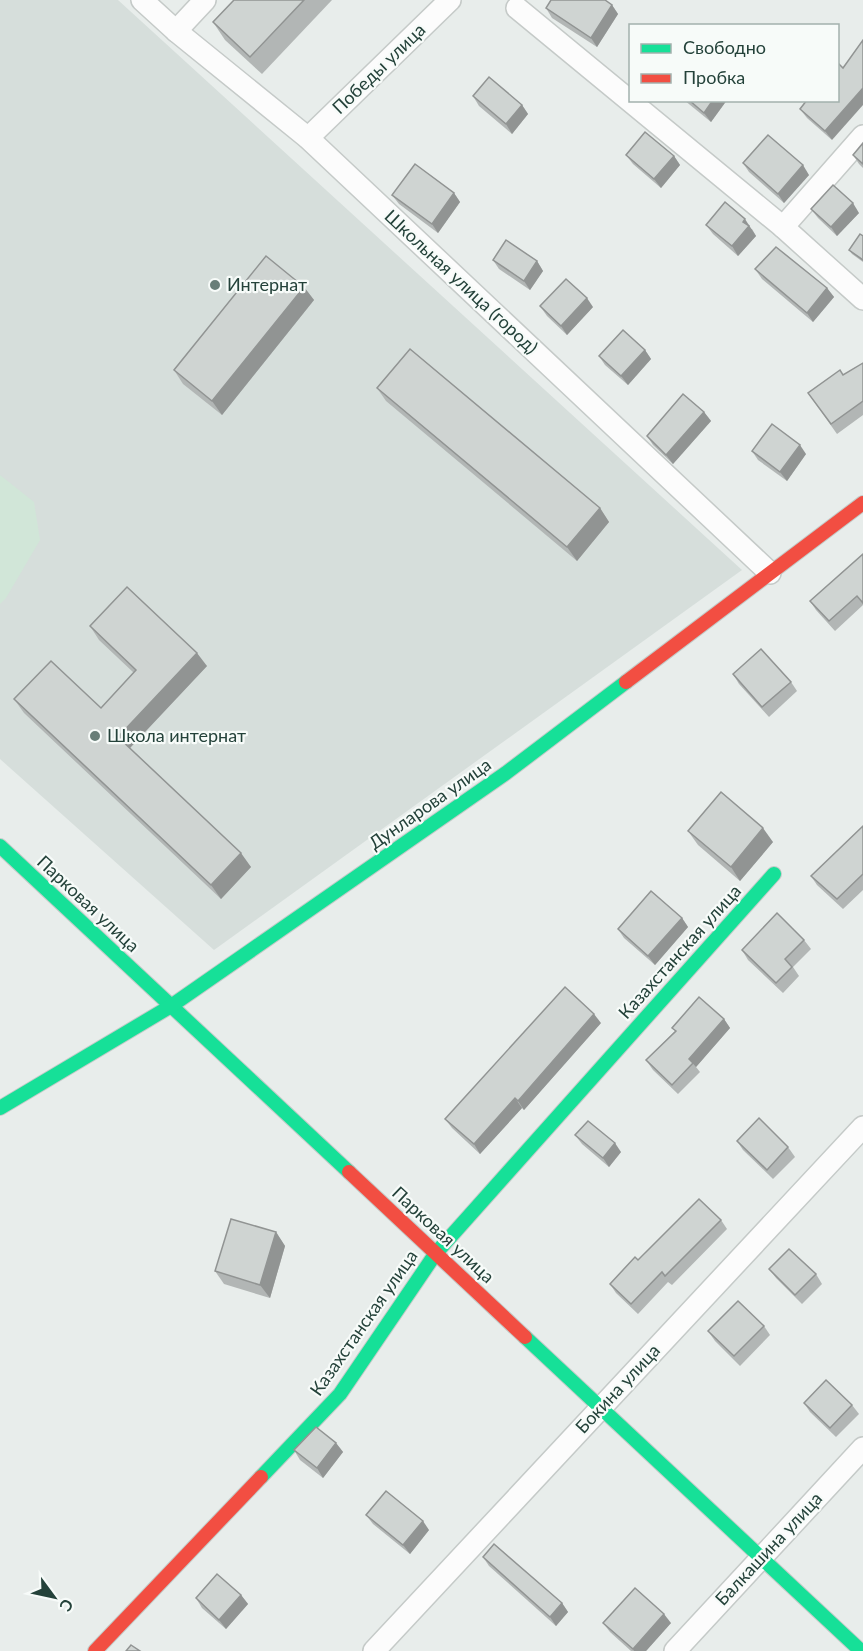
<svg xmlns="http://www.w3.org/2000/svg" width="863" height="1651" font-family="Lato,sans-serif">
	<rect width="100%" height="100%" fill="#e8edeb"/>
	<polygon fill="#d6dedb" points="0,0 118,0 742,570 214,950 0,759"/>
	<polygon fill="#d1e6d8" points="0,475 34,502 40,540 6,598 0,604"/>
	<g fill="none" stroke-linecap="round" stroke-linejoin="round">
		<g stroke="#c5cac8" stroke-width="24">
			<g id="street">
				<polyline points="142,0 176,31 308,138 770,573"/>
				<polyline points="517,8 783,227 863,299"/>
				<polyline points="176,31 205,0"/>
				<polyline points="308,138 450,0"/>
				<polyline points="783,227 863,136"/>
				<polyline points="374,1651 863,1127"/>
				<polyline points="675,1651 863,1448"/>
			</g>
		</g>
		<g stroke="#c3cbc8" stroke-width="16">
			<g id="fast">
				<polyline points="0,846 349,1172"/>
				<polyline points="0,1108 171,1006 506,773 626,682"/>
				<polyline points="525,1337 861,1651"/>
				<polyline points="261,1477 340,1394 436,1253 774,874"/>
			</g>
		</g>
		<g stroke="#c3cbc8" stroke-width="16">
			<g id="jam">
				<polyline points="626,682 863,503"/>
				<polyline points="349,1172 525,1337"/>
				<polyline points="95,1651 261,1477"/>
			</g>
		</g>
		<use href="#street" stroke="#fcfcfc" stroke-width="21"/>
		<use href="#fast" stroke="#16e098" stroke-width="14"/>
		<use href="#jam" stroke="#f24e42" stroke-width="14"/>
	</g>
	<g fill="#b2b6b5">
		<polygon points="234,0 332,0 262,74 225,40 213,22"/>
		<polygon points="612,5 618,14 597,47 552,18 546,8"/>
		<polygon points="473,96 522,105 528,114 512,134 479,106"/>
		<polygon points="684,100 727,100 711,122"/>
		<polygon points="807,100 832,140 807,118 800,109"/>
		<polygon points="863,143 863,168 859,164 853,155"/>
		<polygon points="626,155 674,156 680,165 661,188 633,164"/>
		<polygon points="743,163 809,175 784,203 749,172"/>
		<polygon points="454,193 460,202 438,233 399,204 392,195"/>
		<polygon points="811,209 859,213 837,236 818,218"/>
		<polygon points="706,225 752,229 756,236 738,256 713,234"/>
		<polygon points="863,236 863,262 852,254 849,250"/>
		<polygon points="493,260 537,261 543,271 530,290 499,269"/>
		<polygon points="755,269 827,288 834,297 813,322 762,279"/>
		<polygon points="304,287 314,300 222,415 183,384 174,370"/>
		<polygon points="540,306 593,307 567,335 547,316"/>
		<polygon points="645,350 651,359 628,385 605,365 599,356"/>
		<polygon points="863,363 863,415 837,434 808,393 843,375"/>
		<polygon points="377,388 600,508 609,522 577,561 386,401"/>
		<polygon points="704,412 711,421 673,464 653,445 647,436"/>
		<polygon points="752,451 806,454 787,481 758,460"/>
		<polygon points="863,554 863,605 835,631 816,610 810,601"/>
		<polygon points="90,626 207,666 130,748 251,867 221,899 24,713 14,699 101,708 134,673 99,640"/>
		<polygon points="733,674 791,682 797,691 769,717 739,684"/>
		<polygon points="863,826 863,890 843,909 817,885 811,876"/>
		<polygon points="688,831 773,842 740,881 698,845"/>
		<polygon points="682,918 688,927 655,965 624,938 618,929"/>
		<polygon points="804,940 811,949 793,967 799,976 783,993 748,960 742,950"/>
		<polygon points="724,1019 730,1028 696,1067 700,1072 678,1094 653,1070 646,1060 675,1031 672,1028"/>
		<polygon points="601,1023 524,1110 522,1108 480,1154 452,1128 445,1119"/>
		<polygon points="575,1135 621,1152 609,1167 582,1144"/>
		<polygon points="737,1141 788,1147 795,1157 773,1179 743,1150"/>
		<polygon points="721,1220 727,1229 672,1285 668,1282 638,1314 616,1293 610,1284 638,1260"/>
		<polygon points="276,1232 285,1246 270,1298 224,1284 215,1271"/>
		<polygon points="769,1269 816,1274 822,1284 802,1304 776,1278"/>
		<polygon points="764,1326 770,1335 740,1366 715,1341 708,1331"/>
		<polygon points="804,1403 852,1405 859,1414 836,1437 810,1412"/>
		<polygon points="336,1443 343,1452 323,1478 300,1460 294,1450"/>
		<polygon points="366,1515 429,1530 410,1554 373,1524"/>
		<polygon points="483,1557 562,1603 568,1612 556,1626 489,1566"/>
		<polygon points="241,1595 248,1604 226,1629 202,1608 196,1598"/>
		<polygon points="603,1623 671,1623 646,1651 631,1651 610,1632"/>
	</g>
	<g fill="#919493">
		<polygon points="612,5 618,14 597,47 591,38"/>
		<polygon points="863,88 863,105 832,140 825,131"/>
		<polygon points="713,100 727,100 711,122 704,113"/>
		<polygon points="522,105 528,114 512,134 506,124"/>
		<polygon points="674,156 680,165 661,188 654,179"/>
		<polygon points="803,165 809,175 784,203 778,194"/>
		<polygon points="454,193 460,202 438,233 432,224"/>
		<polygon points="853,203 859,213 837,236 831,227"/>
		<polygon points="745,219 756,236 738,256 732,246"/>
		<polygon points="537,261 543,271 530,290 524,281"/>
		<polygon points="304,287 314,300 222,415 212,401"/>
		<polygon points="827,288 834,297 813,322 807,313"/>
		<polygon points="587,298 593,307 567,335 561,326"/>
		<polygon points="645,350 651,359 628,385 621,376"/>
		<polygon points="704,412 711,421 673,464 666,455"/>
		<polygon points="800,445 806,454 787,481 780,472"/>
		<polygon points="600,508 609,522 577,561 567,547"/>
		<polygon points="197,653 207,666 128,750 118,737"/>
		<polygon points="763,828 773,842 740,881 731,867"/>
		<polygon points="241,853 251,867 221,899 211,885"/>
		<polygon points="682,918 688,927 655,965 648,956"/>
		<polygon points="594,1014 601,1023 524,1110 518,1101"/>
		<polygon points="724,1019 730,1028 696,1067 689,1059"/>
		<polygon points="515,1098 522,1108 480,1154 474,1144"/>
		<polygon points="615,1143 621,1152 609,1167 603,1158"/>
		<polygon points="276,1232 285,1246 270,1298 260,1285"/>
		<polygon points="336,1443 343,1452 323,1478 317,1468"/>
		<polygon points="423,1521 429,1530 410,1554 403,1545"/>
		<polygon points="241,1595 248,1604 226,1629 219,1620"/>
		<polygon points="562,1603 568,1612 556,1626 550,1617"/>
		<polygon points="664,1614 671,1623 646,1651 634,1651 633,1649"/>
	</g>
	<g fill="#cfd4d2" stroke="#919493" stroke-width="1.5">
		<polygon points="234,0 304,0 250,57 213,22"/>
		<polygon points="551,0 605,0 612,5 591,38 546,8"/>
		<polygon points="863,40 863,88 825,131 800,109 807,100 837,100 837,66 839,64 843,68"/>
		<polygon points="489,77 522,105 506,124 473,96"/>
		<polygon points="689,100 713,100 704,113"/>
		<polygon points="645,132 674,156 654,179 626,155"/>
		<polygon points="768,135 803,165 778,194 743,163"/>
		<polygon points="863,143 863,164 853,155"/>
		<polygon points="415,164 454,193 432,224 392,195"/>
		<polygon points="833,185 853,203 831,227 811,209"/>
		<polygon points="725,202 745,219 743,222 749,226 732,246 706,225"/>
		<polygon points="860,234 863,236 863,260 849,250"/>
		<polygon points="506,240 537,261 524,281 493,260"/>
		<polygon points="776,247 827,288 807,313 755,269"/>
		<polygon points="266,256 304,287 212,401 174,370"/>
		<polygon points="566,279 587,298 561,326 540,306"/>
		<polygon points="623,330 645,350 621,376 599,356"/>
		<polygon points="410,349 600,508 567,547 377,388"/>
		<polygon points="863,363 863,401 831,424 808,393 840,370 843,375"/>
		<polygon points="683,394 704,412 666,455 647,436"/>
		<polygon points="772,424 800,445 780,472 752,451"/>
		<polygon points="863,554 863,603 857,596 829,621 810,601"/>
		<polygon points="127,587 197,653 118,737 241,853 211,885 14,699 51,661 101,708 136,670 90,626"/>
		<polygon points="761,649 791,682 762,707 733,674"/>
		<polygon points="721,792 763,828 731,867 688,831"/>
		<polygon points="863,826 863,874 837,899 811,876"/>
		<polygon points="651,891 682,918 648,956 618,929"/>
		<polygon points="777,913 804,940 785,959 792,967 776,983 742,950"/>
		<polygon points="565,987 594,1014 518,1101 515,1098 474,1144 445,1119"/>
		<polygon points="699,997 724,1019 689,1059 693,1063 672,1085 646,1060 676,1031 672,1028"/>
		<polygon points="759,1118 788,1147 767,1170 737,1141"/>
		<polygon points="588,1121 615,1143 603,1158 575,1135"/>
		<polygon points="699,1199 721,1220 665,1276 662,1272 631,1304 610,1284 635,1257 638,1260"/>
		<polygon points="231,1219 276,1232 260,1285 215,1271"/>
		<polygon points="789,1249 816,1274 795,1295 769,1269"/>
		<polygon points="738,1301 764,1326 734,1356 708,1331"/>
		<polygon points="826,1380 852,1405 830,1428 804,1403"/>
		<polygon points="316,1427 336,1443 317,1468 294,1450"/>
		<polygon points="386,1491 423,1521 403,1545 366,1515"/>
		<polygon points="494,1544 562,1603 550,1617 483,1557"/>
		<polygon points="217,1574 241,1595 219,1620 196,1598"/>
		<polygon points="635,1588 664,1614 633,1649 603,1623"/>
		<polygon points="131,1645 140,1651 126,1651"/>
	</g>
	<g fill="#697e78" stroke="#f7fbf9" stroke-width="2">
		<circle cx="215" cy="285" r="6"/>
		<circle cx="95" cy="736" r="6"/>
	</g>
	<g text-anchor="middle" stroke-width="4.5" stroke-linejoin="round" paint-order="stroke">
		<g font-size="18" fill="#24423a" stroke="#f7fbf9">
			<text transform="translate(379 69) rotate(-44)" y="6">Победы улица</text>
			<text transform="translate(461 282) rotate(43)" y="6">Школьная улица (город)</text>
			<text transform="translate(430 804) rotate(-35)" y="6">Дунларова улица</text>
			<text transform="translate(88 904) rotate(43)" y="6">Парковая улица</text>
			<text transform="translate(680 952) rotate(-48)" y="6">Казахстанская улица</text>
			<text transform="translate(443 1235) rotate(43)" y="6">Парковая улица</text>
			<text transform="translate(364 1323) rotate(-55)" y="6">Казахстанская улица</text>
			<text transform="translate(618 1389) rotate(-47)" y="6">Бокина улица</text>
			<text transform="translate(769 1549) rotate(-47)" y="6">Балкашина улица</text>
		</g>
		<g font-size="18" fill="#24423a" stroke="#f7fbf9" text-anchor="start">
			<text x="227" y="291">Интернат</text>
			<text x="107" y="742">Школа интернат</text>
		</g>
	</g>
	<rect x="629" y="24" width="210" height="78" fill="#f7fbf9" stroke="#a3b1ad" stroke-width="1.5"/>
	<rect x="641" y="44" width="30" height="9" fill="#16e098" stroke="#a3b1ad" stroke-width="1.5"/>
	<text x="683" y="54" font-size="18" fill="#24423a">Свободно</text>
	<rect x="641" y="74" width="30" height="9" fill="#f24e42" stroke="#a3b1ad" stroke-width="1.5"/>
	<text x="683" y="84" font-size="18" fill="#24423a">Пробка</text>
	<g transform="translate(54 1597) rotate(123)" stroke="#f7fbf9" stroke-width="4.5" paint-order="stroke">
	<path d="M0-4.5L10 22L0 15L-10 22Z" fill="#24423a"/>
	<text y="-9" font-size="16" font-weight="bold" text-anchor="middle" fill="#24423a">С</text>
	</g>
</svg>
